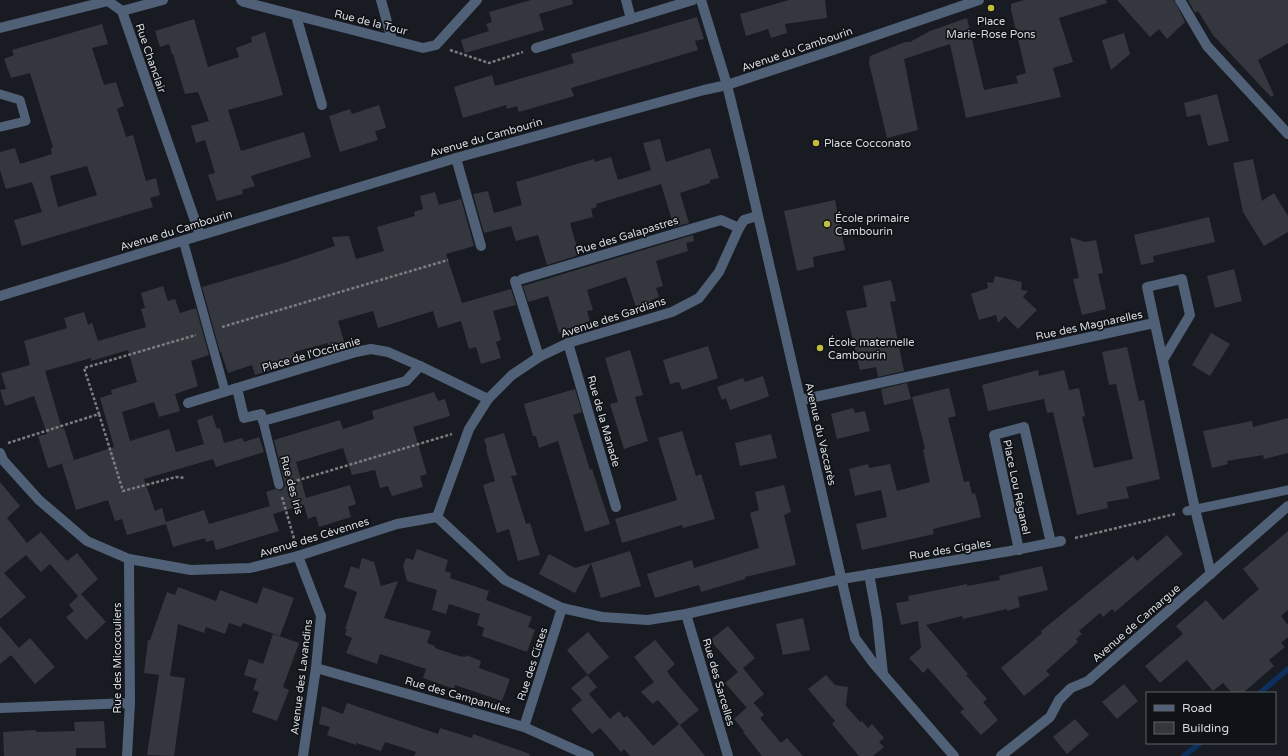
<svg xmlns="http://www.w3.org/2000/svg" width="1288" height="756" font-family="'Varela Round',sans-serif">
	<rect width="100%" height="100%" fill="#181b21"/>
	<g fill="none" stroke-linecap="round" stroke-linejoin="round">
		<g stroke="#0c2f5d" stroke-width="5.5">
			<polyline points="1260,693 1288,669"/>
			<polyline points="1184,756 1200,743"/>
		</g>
	</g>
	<g fill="#34383e" fill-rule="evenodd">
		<polygon points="531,0 572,0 573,4 539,14 544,30 465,53 461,40 489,31 486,24 492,22 489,12"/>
		<polygon points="789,0 825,0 827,18 785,24 787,33 771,38 768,29 746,36 740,14"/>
		<polygon points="1024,0 1106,0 1107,3 1059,18 1073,62 1053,68 1061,97 966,118 950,44 904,59 918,130 887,138 869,63 870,56 905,42 910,42 930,31 967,18 984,90 1018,83 1016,76 1026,73 1011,10 1011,4"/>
		<polygon points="1117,0 1174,0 1185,22 1167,39 1159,29 1150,37"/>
		<polygon points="1188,0 1288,0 1288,43 1258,60 1274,95 1271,97 1213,35 1198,11 1195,13"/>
		<polygon points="697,17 704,39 695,41 698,50 571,88 574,96 533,108 519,112 517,106 507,109 506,105 463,118 454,87 492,75 495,86 574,63 571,54"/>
		<polygon points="194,19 208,67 239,57 236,48 252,42 251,37 265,32 283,95 228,110 241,151 304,132 311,157 251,176 255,186 242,190 243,194 217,201 208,175 215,173 205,140 196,143 191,126 209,121 198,92 185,94 173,54 172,54 169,44 160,47 155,31"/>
		<path d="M102,24l6,20 -16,4 12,37 12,-3 8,24 -7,3 9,28 7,-2 13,46 10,-3 4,17 -10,3 3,9 -131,39 -8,-26 28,-8 -10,-30 -26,7 -6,-19v-18l15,-4 5,16 32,-10 -1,-6 2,-1 -23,-74 -19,5 -7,-19 10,-4 -2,-5zM87,166l10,29 -39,12 -8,-31z"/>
		<polygon points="1124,33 1130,54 1111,70 1102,40"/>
		<polygon points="1217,94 1229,141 1208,146 1200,114 1187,117 1184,103"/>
		<polygon points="379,105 386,128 375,131 378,140 340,152 329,116 350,109 352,114"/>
		<polygon points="660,139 666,162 710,148 719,178 710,180 710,183 680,193 689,223 674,227 661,184 596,204 597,207 591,209 593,217 570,223 579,255 547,265 538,235 516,241 511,226 484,233 473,194 488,191 494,213 522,205 516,182 594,159 595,162 611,157 618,180 651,170 643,143"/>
		<polygon points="1253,159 1262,201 1274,193 1288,216 1288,232 1264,246 1243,212 1233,163"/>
		<polygon points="435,192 439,205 461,199 474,246 446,254 462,303 511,289 516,305 493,311 501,340 496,342 501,358 481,364 476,347 469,349 461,321 438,328 433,311 378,328 373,311 338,321 346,348 331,353 328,343 294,352 298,362 255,375 252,365 228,373 221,352 220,352 202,287 284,263 335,246 332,237 349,236 356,259 384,251 377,227 415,216 414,212 423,209 420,196"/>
		<polygon points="835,200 845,250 813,257 814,267 797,271 784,211"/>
		<polygon points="1209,217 1215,242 1153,256 1154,262 1141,265 1134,235"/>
		<polygon points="693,235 694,241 686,243 688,251 656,261 663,286 656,288 659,297 651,300 652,303 636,307 626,277 587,290 593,310 587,311 590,321 559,333 548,296 528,302 523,286"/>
		<polygon points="1070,237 1085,242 1096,240 1103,273 1098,274 1106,309 1082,315 1073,279 1079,278"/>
		<polygon points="1234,269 1242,301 1215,308 1207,276"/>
		<polygon points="995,276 1022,282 1021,290 1028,291 1023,297 1037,310 1018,329 1005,316 998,323 996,315 979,320 971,294 988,288 987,282 993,283"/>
		<polygon points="891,280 896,301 890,302 904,371 878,377 876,367 860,370 846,311 867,307 863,286"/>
		<polygon points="163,286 168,301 175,299 180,313 196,308 209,355 191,361 198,386 175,394 180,411 159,417 154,402 122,412 130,441 169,429 176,452 204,444 197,420 212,415 217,429 220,428 224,443 242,438 244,442 259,437 264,452 216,467 213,459 144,479 155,511 162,508 166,522 204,510 209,524 270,506 266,492 275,489 281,491 285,486 274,440 340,420 343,429 374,419 372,411 434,392 438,401 445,399 450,416 413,427 427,474 420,476 423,487 392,496 388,486 380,488 375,470 352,475 343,448 296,462 306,498 350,485 356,504 348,507 351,517 319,527 316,516 308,519 304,505 273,514 279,531 216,550 213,540 206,542 205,538 173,547 166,524 127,535 122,519 115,521 108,500 76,510 62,464 114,447 100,398 112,394 111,390 137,382 128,350 91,361 91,358 45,371 62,429 64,428 74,460 48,468 38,436 47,434 34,396 5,406 0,390 6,389 1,373 30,365 24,341 67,328 64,318 84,312 88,325 92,323 98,341 146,327 141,309 145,308 141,293"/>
		<polygon points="1211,333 1230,344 1210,376 1192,365"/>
		<polygon points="708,346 718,378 682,390 679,382 670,384 663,360"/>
		<polygon points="1127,347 1139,401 1144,400 1160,479 1126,487 1129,498 1107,502 1108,508 1077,515 1053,412 1047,413 1044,399 988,411 982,385 1038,370 1039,376 1064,370 1069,390 1079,388 1085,416 1082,417 1094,468 1133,459 1116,384 1109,385 1102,352"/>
		<polygon points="630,350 643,395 635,397 648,441 624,449 610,404 618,402 605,358"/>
		<polygon points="763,376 769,396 762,399 730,410 726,398 722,400 717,387 743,378 745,382"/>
		<polygon points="907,383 911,399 884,405 881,389"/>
		<polygon points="949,388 956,416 948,418 964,482 969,481 972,494 975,493 981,517 933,529 934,534 862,550 856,524 887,517 881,490 855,496 849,469 868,464 869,468 890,464 897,491 930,482 923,450 925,449 912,397"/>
		<polygon points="575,389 582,412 573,415 590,470 592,469 610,524 585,532 558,441 539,448 536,436 533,436 524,404"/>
		<polygon points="853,408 855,413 865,411 870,431 837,439 831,414"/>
		<polygon points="1288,418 1288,453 1264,459 1263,455 1227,461 1228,464 1212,468 1203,431 1252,421 1253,427"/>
		<polygon points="682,431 696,476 701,474 715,519 683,528 682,525 622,543 615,519 677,500 658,438"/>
		<polygon points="504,433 517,475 511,476 526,524 530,523 540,555 518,561 509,529 497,533 483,485 495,481 486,449 487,448 484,439"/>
		<polygon points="771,434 777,458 740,466 735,443"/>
		<polygon points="0,482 20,506 7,518 27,543 41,532 67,561 77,553 98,579 81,594 106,622 86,640 66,617 74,611 69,605 78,596 50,564 41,572 26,555 4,573 26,597 0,619"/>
		<polygon points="784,485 791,512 784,515 796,565 745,577 745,579 701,592 699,585 655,598 647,574 692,560 694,568 759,548 750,513 759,510 755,492"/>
		<polygon points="1288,531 1288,610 1281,616 1288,625 1288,637 1281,643 1285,647 1269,660 1274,666 1243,693 1232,693 1223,683 1213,691 1187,660 1160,683 1145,666 1183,634 1176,626 1206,600 1223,620 1259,589 1243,569"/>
		<polygon points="1167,535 1183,554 1115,612 1112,609 1103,617 1100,613 1079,631 1082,634 1076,639 1078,642 1046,671 1050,675 1024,696 1001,668 1042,633 1041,631 1133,556 1137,561"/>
		<polygon points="417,549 448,560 445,571 451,573 450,578 489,591 486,600 532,617 528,627 535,630 527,652 482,636 484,628 477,625 480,614 449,604 446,614 432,610 437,590 407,581 403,566 406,558 413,560"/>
		<polygon points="630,551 641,586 601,598 591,563 575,593 539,574 549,554 575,568"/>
		<polygon points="362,558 374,562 381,586 398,581 384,618 431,631 427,643 435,646 435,648 462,657 462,656 466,657 466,655 481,661 479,668 510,679 502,701 455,685 454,689 423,678 426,669 380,654 377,664 346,653 352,638 345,635 347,629 345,629 357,592 344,587 351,566 359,569"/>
		<polygon points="1042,566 1048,590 1018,597 1020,607 1007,611 1007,609 963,619 962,616 926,625 968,674 966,675 987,699 983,702 998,720 981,735 960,712 964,709 928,668 923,673 909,658 921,648 918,621 901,625 896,603 909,601 908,596 967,584 967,586 1000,580 999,576"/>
		<polygon points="178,587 216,601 220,590 257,604 263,587 294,598 280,636 243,623 241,627 229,623 225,634 206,627 204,633 178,624 170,676 185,678 174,756 147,755 159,675 144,673 148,640 150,640 167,592 175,595"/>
		<polygon points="803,618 810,650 783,655 776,624"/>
		<polygon points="0,626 19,648 30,638 55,667 35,684 11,655 0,664"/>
		<polygon points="728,626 755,658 743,668 764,694 747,708 725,683 738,672 710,640"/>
		<polygon points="588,632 609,657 588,675 567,650"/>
		<polygon points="273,634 299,643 283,687 289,690 277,721 252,712 259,692 253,690 257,679 244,675 249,659 263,664"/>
		<polygon points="655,640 675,664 667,671 671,677 699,710 680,725 658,700 653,704 641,692 654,682 634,657"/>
		<polygon points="587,675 597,687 589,694 610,719 619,711 624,718 627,716 653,746 679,724 705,756 630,756 624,749 621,752 600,728 592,734 571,709 582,700 571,688"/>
		<polygon points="826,675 835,685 848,687 846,706 860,722 862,721 868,728 872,724 884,738 879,742 884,747 873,756 859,756 832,724 835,721 808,689"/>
		<polygon points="1124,684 1138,701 1117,719 1102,702"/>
		<polygon points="753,702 764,715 760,718 781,743 787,738 803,756 762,756 743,732 744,731 734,719"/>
		<polygon points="347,703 438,734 440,728 472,738 473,734 530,754 529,756 414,756 416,752 385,742 381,751 356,743 356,745 327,735 330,727 319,724 322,706 343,714"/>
		<polygon points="1075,719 1089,735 1067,754 1053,737"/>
		<polygon points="104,721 106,748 76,748 76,756 4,756 3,732 36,730 36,732 75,731 74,722"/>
	</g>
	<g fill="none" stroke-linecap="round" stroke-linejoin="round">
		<g stroke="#7a7d81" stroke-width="2.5" stroke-dasharray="3 2" stroke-linecap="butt">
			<polyline points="450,50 489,63 523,52"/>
			<polyline points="222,327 448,260"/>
			<polyline points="99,414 123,491 176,477 185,478"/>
			<polyline points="8,443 99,414 84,368 196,335"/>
			<polyline points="292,482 452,434"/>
			<polyline points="282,497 295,542"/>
			<polyline points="1075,538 1175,514"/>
		</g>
		<g stroke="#506076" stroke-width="9">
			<polyline points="0,94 20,100 26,121 0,127"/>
			<polyline points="183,240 225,391"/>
			<polyline points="263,421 279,485"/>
			<polyline points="1187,511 1288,490"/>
		</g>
		<g stroke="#506076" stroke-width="10">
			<polyline points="241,0 244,2 423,48 436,45 477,0"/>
			<polyline points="381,0 392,40"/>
			<polyline points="626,0 631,19"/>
			<polyline points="701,0 727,85 745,159 855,638 874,664 954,756"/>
			<polyline points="1180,0 1207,46 1288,134"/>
			<polyline points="122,11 163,0"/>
			<polyline points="296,16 322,105"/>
			<polyline points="0,28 108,1 122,11 200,235"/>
			<polyline points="536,48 693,0"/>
			<polyline points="833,50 979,0"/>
			<polyline points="456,158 481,246"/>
			<polyline points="757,216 744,220 739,228 719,272 699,298 672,312 568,343 539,357 512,375 488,399 469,429 437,517 505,580 562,608 602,617 648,620 686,614 842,579 1010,551 1061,541"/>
			<polyline points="522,279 721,220 739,228"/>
			<polyline points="515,281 539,357"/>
			<polyline points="568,343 616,507"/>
			<polygon points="371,349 388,352 420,366 406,381 263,421 261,414 244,418 237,388 356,352"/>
			<polyline points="1163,360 1190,315 1182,279 1147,287 1195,509 1211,574"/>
			<polyline points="420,366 488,399"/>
			<polyline points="801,400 1154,323"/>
			<polyline points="188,403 237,388"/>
			<polyline points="0,453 3,460 39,500 87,541 129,559 191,570 250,568 298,556 397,524 437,517"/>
			<polyline points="1019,550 994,435 1024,427 1051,543"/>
			<polyline points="298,556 321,616 316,668 303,756"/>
			<polyline points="869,574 877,618 883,674"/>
			<polyline points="686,614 728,756"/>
			<polyline points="316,668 524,727 589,756"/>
			<polyline points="0,708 130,703"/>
			<polyline points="524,727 562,608"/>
			<polyline points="127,756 130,703 129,559"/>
			<polyline points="1001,756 1050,717 1059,700 1071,688 1088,681 1288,506"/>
		</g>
		<polyline stroke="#506076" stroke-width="10" points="0,296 456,158 704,90 727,85 833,50"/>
	</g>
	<g fill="#c3bd3f" stroke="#0f1217" stroke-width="1.5">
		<circle cx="991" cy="8" r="4"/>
		<circle cx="816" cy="143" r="4"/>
		<circle cx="827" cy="224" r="4"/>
		<circle cx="820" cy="348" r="4"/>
	</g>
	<g text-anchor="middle" stroke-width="3.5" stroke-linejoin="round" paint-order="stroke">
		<g font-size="11" fill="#d8dbde" stroke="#0f1217" text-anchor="start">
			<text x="991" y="25" text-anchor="middle">Place<tspan x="991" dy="13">Marie-Rose Pons</tspan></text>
			<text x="824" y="147">Place Cocconato</text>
			<text x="835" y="222">École primaire<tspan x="835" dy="13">Cambourin</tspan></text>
			<text x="828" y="346">École maternelle<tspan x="828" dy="13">Cambourin</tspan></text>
		</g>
		<g font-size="11" fill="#d8dbde" stroke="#0f1217">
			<text transform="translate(371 22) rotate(14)" y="4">Rue de la Tour</text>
			<text transform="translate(797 49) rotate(-19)" y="4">Avenue du Cambourin</text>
			<text transform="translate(151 58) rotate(71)" y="4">Rue Chanclair</text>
			<text transform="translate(486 137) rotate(-16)" y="4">Avenue du Cambourin</text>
			<text transform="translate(176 230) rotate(-17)" y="4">Avenue du Cambourin</text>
			<text transform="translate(627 235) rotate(-17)" y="4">Rue des Galapastres</text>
			<text transform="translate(613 317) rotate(-18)" y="4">Avenue des Gardians</text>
			<text transform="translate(1089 325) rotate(-12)" y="4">Rue des Magnarelles</text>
			<text transform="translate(311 354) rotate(-16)" y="4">Place de l'Occitanie</text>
			<text transform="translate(604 421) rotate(74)" y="4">Rue de la Manade</text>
			<text transform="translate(821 434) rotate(77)" y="4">Avenue du Vaccarès</text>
			<text transform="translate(292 485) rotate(75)" y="4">Rue des Iris</text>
			<text transform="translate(1017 487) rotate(78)" y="4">Place Lou Réganel</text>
			<text transform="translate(314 537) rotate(-17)" y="4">Avenue des Cévennes</text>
			<text transform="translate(950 549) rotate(-9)" y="4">Rue des Cigales</text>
			<text transform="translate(1136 623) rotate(-41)" y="4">Avenue de Camargue</text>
			<text transform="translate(117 658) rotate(-90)" y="4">Rue des Micocouliers</text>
			<text transform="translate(532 664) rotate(-72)" y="4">Rue des Cistes</text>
			<text transform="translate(301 677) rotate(-83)" y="4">Avenue des Lavandins</text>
			<text transform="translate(719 682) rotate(74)" y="4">Rue des Sarcelles</text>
			<text transform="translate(458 695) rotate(16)" y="4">Rue des Campanules</text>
		</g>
	</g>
	<rect x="1146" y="692" width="130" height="52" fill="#0f1217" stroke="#5f6267"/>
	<rect x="1154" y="705" width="20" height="6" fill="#506076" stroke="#5f6267"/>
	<text x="1182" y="712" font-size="12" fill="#d8dbde">Road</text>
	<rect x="1154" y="722" width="20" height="12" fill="#34383e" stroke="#5f6267"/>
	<text x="1182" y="732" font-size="12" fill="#d8dbde">Building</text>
</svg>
